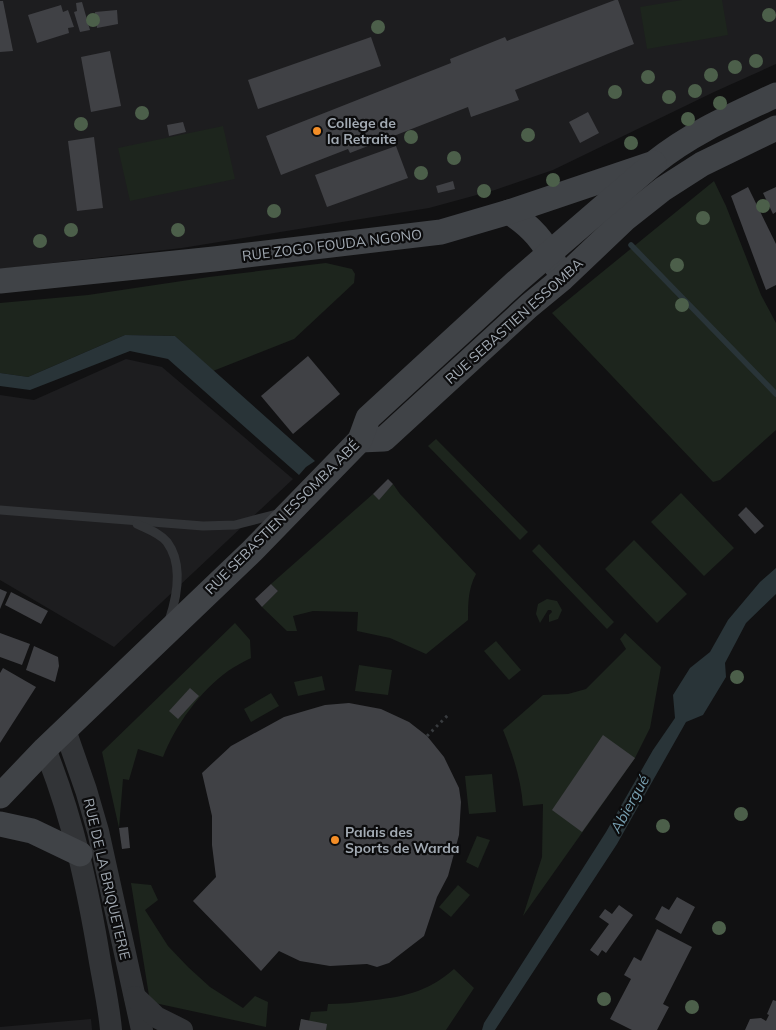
<svg xmlns="http://www.w3.org/2000/svg" width="776" height="1030" font-family="Mulish,sans-serif">
	<rect width="100%" height="100%" fill="#111112"/>
	<g fill="#1d1d1f">
		<polygon points="0,0 776,0 776,64 714,92 553,170 495,190 429,208 182,248 0,269"/>
		<polygon points="126,359 162,367 293,479 114,647 0,580 0,395 34,400"/>
		<polygon points="91,1019 92,1030 0,1030 0,1027"/>
	</g>
	<g fill="#1d251d">
		<polygon points="682,0 722,0 728,35 647,49 640,7"/>
		<polygon points="223,126 235,179 130,201 118,148"/>
		<polygon points="714,181 726,206 761,295 776,323 776,430 720,480 713,482 552,313"/>
		<polygon points="326,263 352,269 355,274 354,283 294,339 213,371 175,336 125,335 28,377 0,373 0,303 88,295 209,277"/>
		<polygon points="436,439 528,532 520,540 428,446"/>
		<path d="M393,484l7,10 76,80c-8,15 -8,29 -8,46l-42,34 -36,-16 -33,-7 1,-19 -45,-1 -20,5 4,15h-10l-25,-24 16,-16 -7,-7 102,-90 6,5z"/>
		<polygon points="681,493 734,548 704,576 651,522"/>
		<polygon points="634,540 687,594 657,623 605,569"/>
		<polygon points="539,544 614,622 607,629 532,551"/>
		<polygon points="547,599 557,601 562,610 558,619 549,622 549,615 552,612 551,610 548,610 540,623 536,614 538,604"/>
		<path d="M235,623l15,17 1,18c-8,4 -16,8 -23,13 -28,20 -53,55 -65,86l-25,-8 -9,31 -6,-1 -4,49 -17,-76z"/>
		<path d="M625,633l36,34 -11,61 -15,30 -112,158 19,-59 1,-53 -20,2c-2,-27 -10,-51 -20,-76l40,-35 25,-1 18,-5 40,-40 -6,-10z"/>
		<polygon points="496,641 521,670 509,680 484,651"/>
		<polygon points="359,665 392,670 388,695 355,691"/>
		<polygon points="322,676 325,690 298,696 294,682"/>
		<polygon points="271,693 279,706 251,722 244,709"/>
		<polygon points="492,774 496,812 469,814 465,776"/>
		<polygon points="477,836 490,840 478,868 466,862"/>
		<polygon points="131,883 151,885 158,900 145,910 168,946 188,967 210,987 243,1008 255,996 268,1002 266,1027 150,1002"/>
		<polygon points="458,885 470,895 451,917 439,907"/>
		<path d="M454,969l20,19 -28,42h-147l2,-11 8,2 2,-9 16,-1 1,-7c13,0 26,-1 39,-3 35,-4 60,-8 87,-32z"/>
	</g>
	<g fill="#293438">
		<polygon points="125,335 175,336 315,461 306,467 299,475 168,359 130,351 30,390 0,386 0,373 28,377"/>
		<polygon points="776,568 776,594 746,623 725,663 726,677 703,715 686,722 617,844 495,1030 482,1030 484,1023 606,832 653,750 675,718 673,695 690,668 710,652 728,620 760,582"/>
	</g>
	<g fill="none" stroke-linecap="round" stroke-linejoin="round">
		<polyline stroke="#293438" stroke-width="5.5" points="631,245 776,394"/>
	</g>
	<g fill="#404145">
		<polygon points="615,0 618,0 634,44 515,90 519,100 471,117 468,107 350,153 348,149 281,175 266,136 451,63 450,59 505,37 507,41"/>
		<polygon points="0,1 3,1 13,51 0,52"/>
		<polygon points="82,2 90,30 80,32 74,12 77,11 76,3"/>
		<polygon points="61,5 63,12 68,10 74,27 68,28 69,33 37,43 28,15"/>
		<polygon points="117,10 118,24 97,28 95,12"/>
		<polygon points="371,37 381,66 258,109 248,80"/>
		<polygon points="110,51 121,106 91,112 81,57"/>
		<polygon points="588,112 599,133 580,143 569,122"/>
		<polygon points="183,122 186,132 169,136 167,125"/>
		<polygon points="94,137 103,208 77,211 68,141"/>
		<polygon points="396,146 408,178 327,207 315,175"/>
		<polygon points="453,181 455,189 438,193 436,186"/>
		<polygon points="748,187 776,244 776,285 766,290 731,196"/>
		<polygon points="776,187 776,212 773,214 763,193"/>
		<polygon points="308,356 340,394 293,434 261,396"/>
		<polygon points="388,479 393,484 379,500 373,494"/>
		<polygon points="746,507 764,526 755,534 738,515"/>
		<polygon points="271,584 278,591 262,607 255,599"/>
		<polygon points="0,589 7,592 0,609"/>
		<polygon points="11,592 48,611 41,624 5,605"/>
		<polygon points="0,633 30,644 22,665 0,657"/>
		<polygon points="34,646 58,657 59,666 55,682 26,670"/>
		<polygon points="3,668 36,687 0,743 0,673"/>
		<polygon points="190,688 199,696 178,719 169,711"/>
		<polygon points="349,703 381,709 409,722 427,736 444,757 459,788 461,802 459,835 448,876 437,897 424,936 389,963 377,967 367,964 330,966 300,961 279,951 261,971 193,901 216,877 212,845 212,816 202,773 231,746 284,717 325,705"/>
		<polygon points="603,735 635,758 582,832 552,810"/>
		<polygon points="128,827 130,848 122,849 119,828"/>
		<polygon points="677,897 695,907 681,934 655,919 662,906 669,910"/>
		<polygon points="619,905 633,915 606,953 602,950 598,956 590,950 609,924 599,917 605,909 612,914"/>
		<polygon points="657,929 692,947 663,1004 669,1007 657,1030 632,1030 610,1019 631,979 624,975 634,957 641,961"/>
		<polygon points="773,1000 776,1001 776,1030 745,1030 750,1019 761,1018 766,1021 769,1015 767,1014"/>
		<polygon points="301,1019 327,1024 326,1030 299,1030"/>
	</g>
	<g fill="none" stroke-linecap="round" stroke-linejoin="round">
		<polyline stroke="#383b3e" stroke-width="3" stroke-dasharray="2.5 4" stroke-linecap="butt" points="427,736 450,713"/>
		<g stroke="#323437" stroke-width="9">
			<polyline points="0,510 203,526 235,525 277,514"/>
			<path d="M137,524c10,5 23,9 30,18 17,23 10,55 2,79"/>
		</g>
		<g stroke="#323437" stroke-width="22">
			<polyline points="65,730 86,790 98,831 142,1030"/>
			<path d="M45,749c28,69 43,140 55,213 4,23 9,45 11,68"/>
			<polyline points="135,997 156,1017 182,1030"/>
		</g>
		<g stroke="#404347" stroke-width="25">
			<path d="M509,212c23,15 35,29 47,54"/>
			<path d="M0,281l214,-22 227,-27 68,-20 145,-49c37,-30 79,-48 122,-68"/>
			<polyline points="360,440 384,439 529,306 563,278 625,219 663,189 702,164 776,128"/>
			<polyline points="0,796 45,749 252,551 360,440 368,418 516,282 654,163"/>
			<polyline points="0,824 32,831 80,854"/>
		</g>
	</g>
	<g fill="#4c5f4a">
		<circle cx="769" cy="15" r="7"/>
		<circle cx="93" cy="20" r="7"/>
		<circle cx="378" cy="27" r="7"/>
		<circle cx="756" cy="61" r="7"/>
		<circle cx="735" cy="67" r="7"/>
		<circle cx="711" cy="75" r="7"/>
		<circle cx="648" cy="77" r="7"/>
		<circle cx="695" cy="91" r="7"/>
		<circle cx="615" cy="92" r="7"/>
		<circle cx="669" cy="97" r="7"/>
		<circle cx="720" cy="103" r="7"/>
		<circle cx="142" cy="113" r="7"/>
		<circle cx="688" cy="119" r="7"/>
		<circle cx="81" cy="124" r="7"/>
		<circle cx="528" cy="135" r="7"/>
		<circle cx="411" cy="137" r="7"/>
		<circle cx="631" cy="143" r="7"/>
		<circle cx="454" cy="158" r="7"/>
		<circle cx="421" cy="173" r="7"/>
		<circle cx="553" cy="180" r="7"/>
		<circle cx="484" cy="191" r="7"/>
		<circle cx="763" cy="206" r="7"/>
		<circle cx="274" cy="211" r="7"/>
		<circle cx="703" cy="218" r="7"/>
		<circle cx="71" cy="230" r="7"/>
		<circle cx="178" cy="230" r="7"/>
		<circle cx="40" cy="241" r="7"/>
		<circle cx="677" cy="265" r="7"/>
		<circle cx="682" cy="305" r="7"/>
		<circle cx="737" cy="677" r="7"/>
		<circle cx="741" cy="814" r="7"/>
		<circle cx="663" cy="826" r="7"/>
		<circle cx="719" cy="928" r="7"/>
		<circle cx="604" cy="999" r="7"/>
		<circle cx="692" cy="1007" r="7"/>
	</g>
	<g fill="#f48e27" stroke="#0c0c0d" stroke-width="2">
		<circle cx="317" cy="131" r="5"/>
		<circle cx="335" cy="840" r="5"/>
	</g>
	<g text-anchor="middle" stroke-width="4.5" stroke-linejoin="round" paint-order="stroke">
		<g font-size="14" font-weight="bold" fill="#a2aab3" stroke="#0c0c0d" text-anchor="start">
			<text x="327" y="128">Collège de<tspan x="327" dy="16">la Retraite</tspan></text>
			<text x="345" y="837">Palais des<tspan x="345" dy="16">Sports de Warda</tspan></text>
		</g>
		<g font-size="14" fill="#a2aab3" stroke="#0c0c0d">
			<text transform="translate(332 245) rotate(-7)" y="5">RUE ZOGO FOUDA NGONO</text>
			<text transform="translate(514 321) rotate(-42)" y="5">RUE SEBASTIEN ESSOMBA</text>
			<text transform="translate(282 517) rotate(-45)" y="5">RUE SEBASTIEN ESSOMBA ABÉ</text>
			<text transform="translate(107 879) rotate(77)" y="5">RUE DE LA BRIQUETERIE</text>
		</g>
		<g font-size="15" font-style="italic" fill="#779fb0" stroke="#0c0c0d">
			<text transform="translate(630 804) rotate(-61)" y="5">Abiergué</text>
		</g>
	</g>
</svg>
